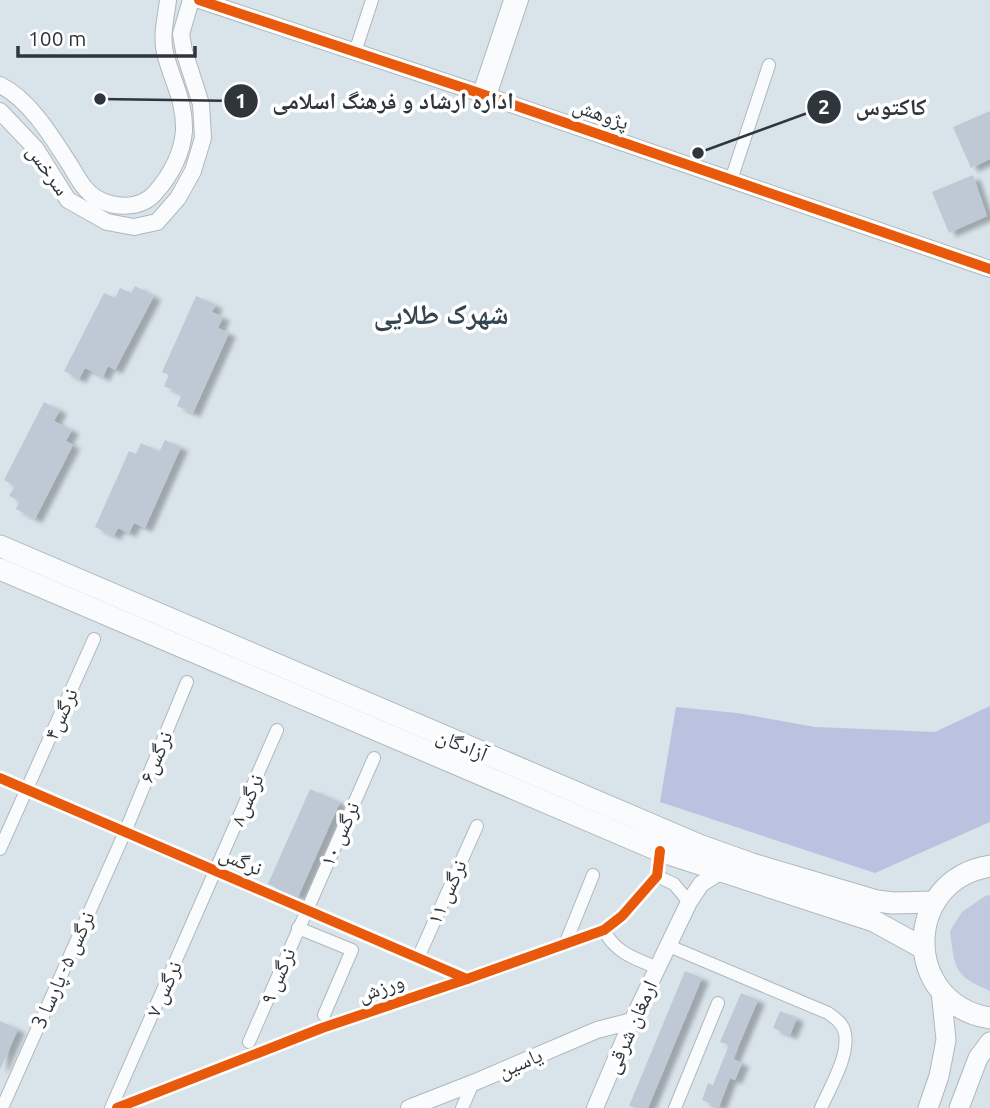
<svg xmlns="http://www.w3.org/2000/svg" width="990" height="1108" font-family="Ubuntu,'Noto Naskh Arabic',sans-serif">
	<defs>
		<filter id="shadow"><feDropShadow dx="7" dy="4" stdDeviation="2" flood-color="#0004"/></filter>
	</defs>
	<rect width="100%" height="100%" fill="#d8e3ea"/>
	<path fill="#c1c9de" d="M990,895v96c-37,-16 -35,-22 -40,-60l12,-19 23,-16z"/>
	<polygon fill="#bac2e0" points="990,706 990,822 875,873 660,802 676,707 737,713 815,727 935,732"/>
	<g fill="#bfc9d5" filter="url(#shadow)">
		<polygon points="990,111 990,159 971,168 953,127"/>
		<polygon points="973,175 987,216 949,233 932,192"/>
		<polygon points="135,286 154,296 115,370 108,366 103,377 85,368 79,379 64,371 104,293 115,298 120,288 131,293"/>
		<polygon points="196,296 216,305 212,312 223,317 218,328 229,333 193,413 177,406 182,394 164,386 169,375 162,372"/>
		<polygon points="44,402 60,410 54,421 72,430 66,441 73,445 35,519 16,509 20,501 9,496 15,486 4,480"/>
		<polygon points="165,440 181,447 145,528 134,523 129,533 118,528 114,536 95,527 129,451 136,454 141,443 159,452"/>
		<polygon points="310,789 340,802 298,897 268,884"/>
		<polygon points="685,971 702,978 648,1108 636,1108 629,1106"/>
		<polygon points="741,993 758,1000 733,1059 742,1063 735,1080 730,1078 719,1107 702,1100 708,1083 713,1085 729,1045 720,1042"/>
		<polygon points="780,1011 797,1018 790,1035 773,1028"/>
		<polygon points="0,1021 18,1029 0,1070"/>
	</g>
	<g fill="none" stroke-linecap="round" stroke-linejoin="round">
		<g stroke="#afb8bd" stroke-width="14">
			<g id="minor">
				<polyline points="355,52 372,0"/>
				<polyline points="479,93 510,0"/>
				<polyline points="490,96 522,0"/>
				<polyline points="731,180 769,65"/>
				<polyline points="0,778 467,979"/>
				<polyline points="0,849 94,639"/>
				<polyline points="657,876 674,884 689,902"/>
				<polyline points="298,928 352,950 324,1015"/>
				<path d="M604,930c11,23 32,29 54,38"/>
				<polyline points="566,942 593,875"/>
				<path d="M669,946l159,67c7,5 16,11 17,21 4,23 -15,53 -24,74"/>
				<polyline points="418,958 477,826"/>
				<polyline points="249,1042 374,758"/>
				<polyline points="2,1108 125,832 187,682"/>
				<polyline points="111,1108 277,730"/>
				<polyline points="117,1108 322,1028 467,979 604,930 622,916 657,876 660,851"/>
				<polyline points="462,1108 473,1083"/>
				<polyline points="675,1108 718,1003"/>
			</g>
		</g>
		<g stroke="#afb8bd" stroke-width="18">
			<g id="tertiary">
				<polyline points="199,0 479,93 990,269"/>
				<path d="M0,85c30,15 52,52 70,80 7,11 14,26 26,33 19,11 45,11 59,-5 15,-17 27,-39 29,-62 1,-31 -12,-50 -19,-78 -4,-17 1,-36 3,-53"/>
				<polyline points="0,111 36,149 68,200 107,222 134,227 157,222 178,198 193,171 203,138 201,104 184,51 181,34 191,0"/>
				<polyline points="409,1108 473,1083 597,1030 632,1021"/>
				<polyline points="595,1108 632,1021 689,902 701,884 720,872"/>
			</g>
		</g>
		<g stroke="#afb8bd" stroke-width="21">
			<g id="secondary">
				<polyline points="928,1108 939,1076 946,1040 941,991"/>
				<polyline points="959,1108 978,1058 990,1042"/>
			</g>
		</g>
		<g stroke="#afb8bd" stroke-width="23">
			<g id="primary">
				<polyline points="0,546 699,845 752,864 877,901 893,903 935,902"/>
				<polyline points="0,569 660,851 874,921 923,948"/>
				<path d="M990,866c-88,14 -88,138 0,152"/>
			</g>
		</g>
		<use href="#minor" stroke="#f9fbfc" stroke-width="12"/>
		<use href="#tertiary" stroke="#f9fbfc" stroke-width="16"/>
		<use href="#secondary" stroke="#f9fbfc" stroke-width="19"/>
		<use href="#primary" stroke="#f9fbfc" stroke-width="21"/>
		<g stroke="#fff" stroke-width="15">
			<g id="cycleway">
				<polyline points="199,0 479,93 990,269"/>
				<polyline points="0,778 467,979"/>
				<polyline points="117,1108 322,1028 467,979 604,930 622,916 657,876 660,851"/>
			</g>
		</g>
		<use href="#cycleway" stroke="#e8590c" stroke-width="10"/>
	</g>
	<g text-anchor="middle" stroke-width="7" stroke-linejoin="round" paint-order="stroke">
		<g font-size="21" fill="#2e363b" stroke="#fff">
			<text transform="translate(601 114) rotate(19)" y="7">پژوهش</text>
			<text transform="translate(48 170) rotate(55)" y="7">سرخس</text>
			<text transform="translate(61 714) rotate(-66)" y="7">نرگس۴</text>
			<text transform="translate(462 745) rotate(23)" y="7">آزادگان</text>
			<text transform="translate(156 757) rotate(-67)" y="7">نرگس۶</text>
			<text transform="translate(247 800) rotate(-67)" y="7">نرگس۸</text>
			<text transform="translate(340 834) rotate(-66)" y="7">نرگس ۱۰</text>
			<text transform="translate(241 861) rotate(23)" y="7">نرگس</text>
			<text transform="translate(447 892) rotate(-66)" y="7">نرگس ۱۱</text>
			<text transform="translate(63 970) rotate(-66)" y="7">نرگس ۵- پارسا 3</text>
			<text transform="translate(278 976) rotate(-67)" y="7">نرگس ۹</text>
			<text transform="translate(381 988) rotate(-19)" y="7">ورزش</text>
			<text transform="translate(164 989) rotate(-66)" y="7">نرگس ۷</text>
			<text transform="translate(631 1027) rotate(-66)" y="7">ارمغان شرقی</text>
			<text transform="translate(520 1063) rotate(-23)" y="7">یاسین</text>
		</g>
		<g font-size="28" font-weight="bold" fill="#354651" stroke="#fff">
			<text x="441" y="324">شهرک طلایی</text>
		</g>
	</g>
	<path fill="none" stroke="#2e363b" stroke-width="2.5" d="M100 99L241 101M698 153L824 107"/>
	<g fill="#2e363b" stroke="#fff" stroke-width="2.5">
		<circle cx="100" cy="99" r="7"/>
		<circle cx="698" cy="153" r="7"/>
		<circle cx="241" cy="101" r="18"/>
		<circle cx="824" cy="107" r="18"/>
	</g>
	<g font-size="21" text-anchor="middle" font-weight="bold" fill="#fff">
		<text x="241" y="108">1</text>
		<text x="824" y="114">2</text>
	</g>
	<g font-size="23" text-anchor="middle" font-weight="bold" fill="#2e363b" stroke="#fff" stroke-width="7" stroke-linejoin="round" paint-order="stroke">
		<text x="393" y="109">اداره ارشاد و فرهنگ اسلامی</text>
		<text x="891" y="115">کاکتوس</text>
	</g>
	<path d="M18 46v10h177v-10" fill="none" stroke="#2e363b" stroke-width="3.5"/>
	<text x="28" y="46" font-size="21" fill="#2e363b" stroke="#ffffff" stroke-width="5" paint-order="stroke">100 m</text>
</svg>
